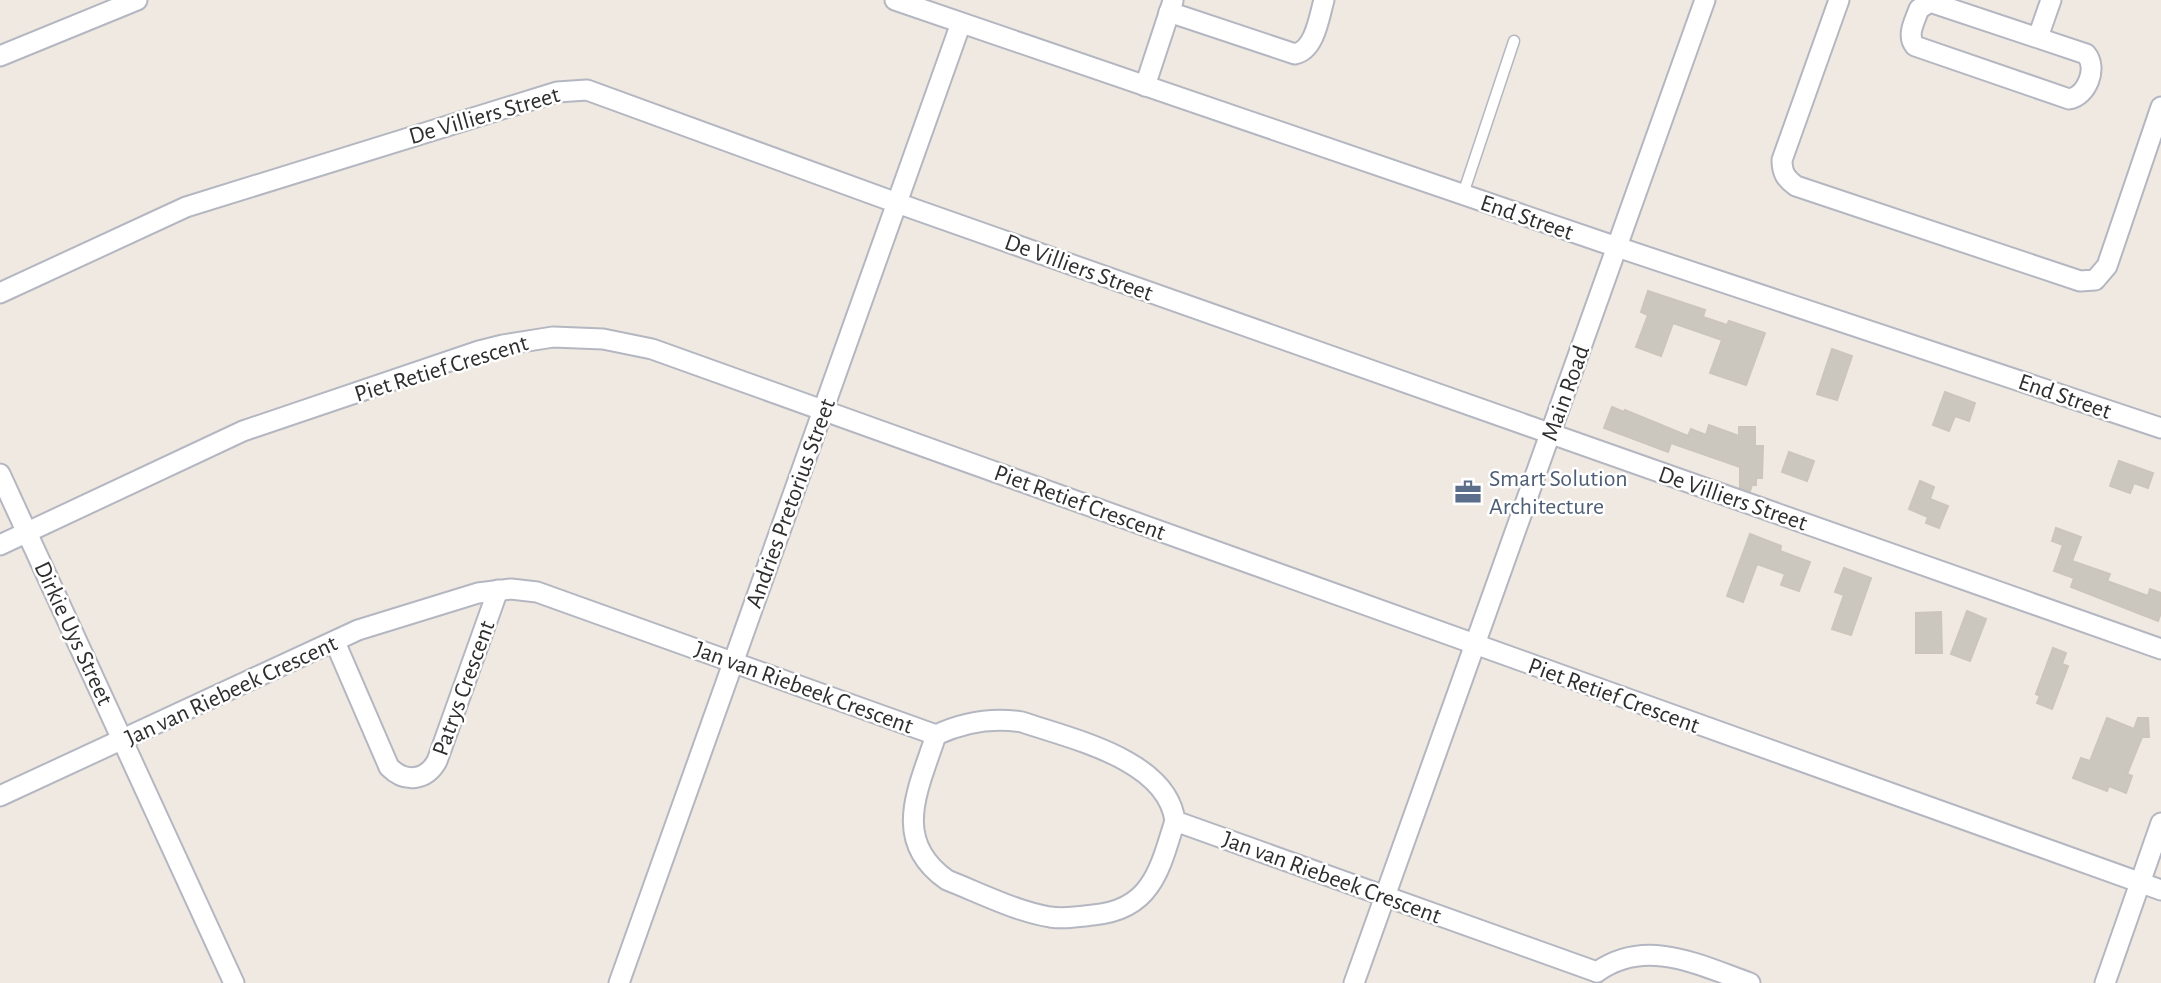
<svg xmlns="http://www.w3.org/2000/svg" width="2161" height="983" font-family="'Alegreya Sans',sans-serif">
	<rect width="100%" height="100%" fill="#efe9e1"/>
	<g fill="#cbc7bf" stroke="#cbc5ba" stroke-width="2">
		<polygon points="1648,291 1705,310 1703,317 1727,325 1729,321 1765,333 1746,385 1710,373 1722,340 1673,323 1661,356 1636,347 1648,315 1641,312"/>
		<polygon points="1832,349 1852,356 1837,400 1817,394"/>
		<polygon points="1945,392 1975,403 1969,421 1955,416 1949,431 1933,425"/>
		<polygon points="1612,407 1624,412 1625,410 1688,436 1691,429 1706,435 1709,425 1739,436 1739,427 1755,427 1755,446 1763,446 1762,478 1756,478 1756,485 1752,485 1750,491 1740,488 1740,467 1671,443 1668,452 1604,428"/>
		<polygon points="1789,452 1814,461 1807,481 1782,472"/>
		<polygon points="2119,461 2153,473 2148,488 2134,483 2130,493 2110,486"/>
		<polygon points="1920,481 1934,487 1930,499 1948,506 1939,528 1926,523 1928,517 1909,509"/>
		<polygon points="2056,528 2081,537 2072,561 2110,574 2107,581 2148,596 2150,589 2161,593 2161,613 2158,621 2071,587 2074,578 2054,571 2063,545 2052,541"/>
		<polygon points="1750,534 1781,546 1780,551 1810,562 1799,591 1781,585 1785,574 1757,564 1743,602 1727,596"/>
		<polygon points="1844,568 1871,578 1851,635 1832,629 1844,595 1835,592"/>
		<polygon points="1967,611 1986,619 1970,661 1951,654"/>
		<polygon points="1941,612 1942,653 1916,653 1916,613"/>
		<polygon points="2053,648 2066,653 2062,664 2068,666 2052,709 2037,703 2040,696 2036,694"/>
		<polygon points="2107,718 2134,729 2138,718 2148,718 2149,737 2142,737 2127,774 2132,776 2126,793 2109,786 2107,791 2073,778 2081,758 2090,761"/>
	</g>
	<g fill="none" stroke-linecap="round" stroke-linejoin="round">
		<g stroke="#b4b7c1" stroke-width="13">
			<polyline id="lane" points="1463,194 1514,41"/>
		</g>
		<g stroke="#b4b7c1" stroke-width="23">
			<g id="street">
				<polyline points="895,0 1602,242 2161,428"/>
				<path d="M1839,0l-57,160c0,13 4,19 14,26l284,95 15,-1 12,-14 54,-159"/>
				<path d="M1930,2l156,52c12,14 1,42 -17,45l-154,-53c-9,-11 0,-25 4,-37z"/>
				<path d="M1169,12l126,42c20,-4 24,-37 29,-54"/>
				<polyline points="2038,37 2051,0"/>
				<polyline points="0,56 137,0"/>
				<polyline points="1145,86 1173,1"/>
				<polyline points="0,293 186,207 557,92 587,90 897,203 2161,649"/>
				<polyline points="0,474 234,983"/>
				<polyline points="0,545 243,431 479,351 503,345 553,337 603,339 652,349 2161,890"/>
				<path d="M335,642l54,125c16,16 37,14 48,-6l61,-171"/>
				<path d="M0,796l358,-166 120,-37 33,-4 26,3 399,143c28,-13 55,-18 86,-13 49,17 145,37 153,99 -7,21 -13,47 -26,65 -13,19 -34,27 -56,29 -15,2 -29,4 -43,2 -35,-6 -70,-24 -103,-37 -57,-40 -28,-92 -11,-145"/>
				<polyline points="1175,821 1597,972"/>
				<path d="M1597,972c49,-35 102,-7 153,11"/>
				<polyline points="619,983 961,23"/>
				<polyline points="1354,983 1705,0"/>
				<polyline points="2105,983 2161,823"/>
			</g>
		</g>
		<use href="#lane" stroke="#fff" stroke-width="10"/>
		<use href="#street" stroke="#fff" stroke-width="19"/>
	</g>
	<defs>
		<g id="office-bare" transform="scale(2.1)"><path d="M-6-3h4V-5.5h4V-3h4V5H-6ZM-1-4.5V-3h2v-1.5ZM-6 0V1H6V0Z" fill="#5c6f8a" stroke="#fff" stroke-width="2.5" paint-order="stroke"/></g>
	</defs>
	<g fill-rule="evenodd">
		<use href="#office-bare" x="1468" y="492"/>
	</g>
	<g text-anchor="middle" stroke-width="5" stroke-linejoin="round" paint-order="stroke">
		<g font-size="24" fill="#2e2e2e" stroke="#fff">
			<text transform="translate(484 115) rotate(-16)" y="8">De Villiers Street</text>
			<text transform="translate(1527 217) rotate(19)" y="8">End Street</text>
			<text transform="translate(1079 267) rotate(20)" y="8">De Villiers Street</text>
			<text transform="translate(441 368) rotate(-17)" y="8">Piet Retief Crescent</text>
			<text transform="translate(1565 393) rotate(-70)" y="8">Main Road</text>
			<text transform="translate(2065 396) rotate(19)" y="8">End Street</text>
			<text transform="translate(1733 498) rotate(19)" y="8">De Villiers Street</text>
			<text transform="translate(1080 502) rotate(20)" y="8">Piet Retief Crescent</text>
			<text transform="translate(790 503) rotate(-70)" y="8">Andries Pretorius Street</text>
			<text transform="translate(74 633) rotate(65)" y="8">Dirkie Uys Street</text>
			<text transform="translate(804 687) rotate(20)" y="8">Jan van Riebeek Crescent</text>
			<text transform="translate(463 688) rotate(-70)" y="8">Patrys Crescent</text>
			<text transform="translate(231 690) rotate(-25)" y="8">Jan van Riebeek Crescent</text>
			<text transform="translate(1614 695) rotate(20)" y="8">Piet Retief Crescent</text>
			<text transform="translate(1332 877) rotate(20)" y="8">Jan van Riebeek Crescent</text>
		</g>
		<g font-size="24" fill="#4e5e75" stroke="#fff" text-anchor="start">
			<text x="1489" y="486">Smart Solution<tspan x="1489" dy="28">Architecture</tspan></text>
		</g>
	</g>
</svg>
